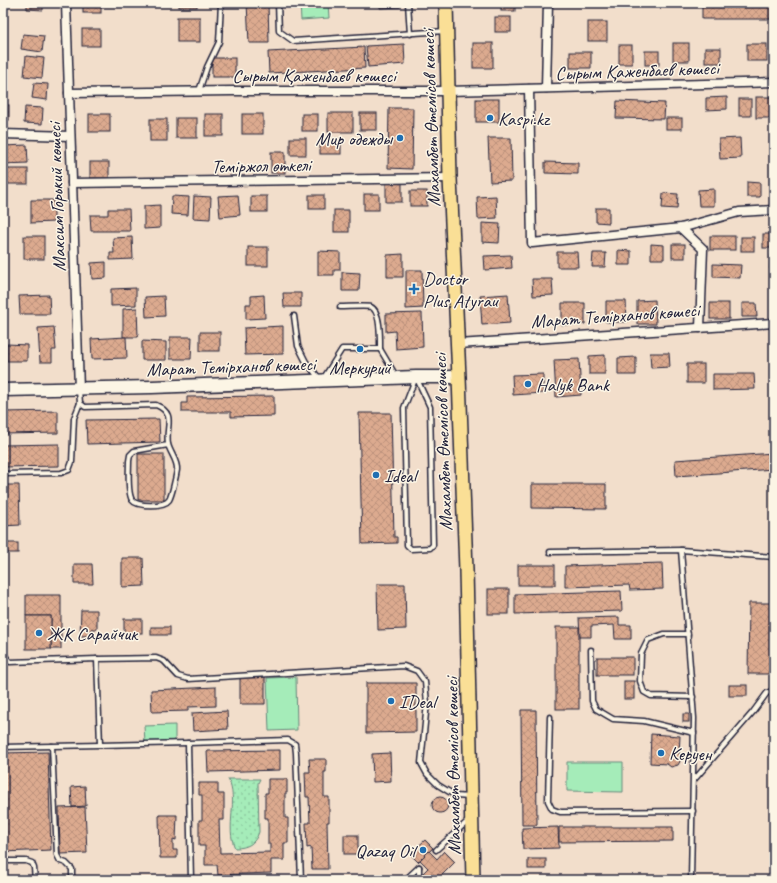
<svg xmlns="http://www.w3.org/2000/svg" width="777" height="883" font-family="Caveat,sans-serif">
	<defs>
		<pattern id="park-dots" width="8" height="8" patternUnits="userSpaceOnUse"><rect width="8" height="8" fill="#a5ecb9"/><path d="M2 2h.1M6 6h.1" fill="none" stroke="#8ecaa0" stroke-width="1.8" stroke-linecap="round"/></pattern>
		<pattern id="building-cross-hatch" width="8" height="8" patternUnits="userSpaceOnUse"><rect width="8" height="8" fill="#dcaa8f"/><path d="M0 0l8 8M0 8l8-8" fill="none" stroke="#bc927c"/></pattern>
	</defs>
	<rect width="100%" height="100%" fill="#f2decb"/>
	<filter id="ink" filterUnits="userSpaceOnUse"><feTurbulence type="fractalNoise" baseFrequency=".025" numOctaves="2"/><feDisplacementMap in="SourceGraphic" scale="8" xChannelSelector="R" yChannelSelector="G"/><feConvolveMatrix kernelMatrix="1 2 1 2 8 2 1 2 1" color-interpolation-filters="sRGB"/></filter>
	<g filter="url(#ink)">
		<path fill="url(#park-dots)" stroke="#64877a" d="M228,779h32l-2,4 1,49c-4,12 -12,16 -24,16 -10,-21 4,-48 -7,-69z"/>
		<g fill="#a5ecb9" stroke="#64877a">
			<polygon points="300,3 328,3 329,18 301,20"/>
			<polygon points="296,677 297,730 269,731 267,678"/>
			<polygon points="175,725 175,742 145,743 144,726"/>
			<polygon points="567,762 623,762 623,792 567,791"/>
		</g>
		<g fill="url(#building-cross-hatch)" stroke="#22223b">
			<polygon points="27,3 43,3 43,10 27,9"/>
			<rect x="83" y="3" width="18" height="10"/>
			<rect x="179" y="3" width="18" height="4"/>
			<polygon points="247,3 268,3 269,43 249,43"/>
			<polygon points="380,3 400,3 400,7 380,8"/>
			<rect x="501" y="3" width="14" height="8"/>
			<rect x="702" y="3" width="72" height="16"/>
			<rect x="177" y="17" width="23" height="25"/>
			<rect x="495" y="17" width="16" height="15"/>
			<rect x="588" y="22" width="19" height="19"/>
			<rect x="82" y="29" width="18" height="17"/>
			<polygon points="23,34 44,36 42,52 21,49"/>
			<rect x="473" y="43" width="20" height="25"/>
			<rect x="673" y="43" width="16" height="18"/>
			<polygon points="404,44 405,64 368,67 366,46"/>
			<rect x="747" y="44" width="20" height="17"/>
			<rect x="619" y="45" width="13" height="19"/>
			<polygon points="364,47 365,68 269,73 268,52"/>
			<rect x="705" y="48" width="16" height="15"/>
			<rect x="645" y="51" width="14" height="14"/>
			<rect x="570" y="52" width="21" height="16"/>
			<polygon points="26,56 44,58 42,78 24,76"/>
			<rect x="212" y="58" width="23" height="19"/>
			<polygon points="34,83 48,84 47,100 32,98"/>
			<polygon points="727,97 727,109 706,110 706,98"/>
			<rect x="756" y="97" width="17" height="21"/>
			<rect x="476" y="99" width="23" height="23"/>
			<rect x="739" y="99" width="12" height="17"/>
			<polygon points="617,101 665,103 664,119 616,118"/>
			<rect x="3" y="105" width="6" height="15"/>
			<polygon points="25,107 43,108 42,124 24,123"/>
			<polygon points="389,108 413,108 412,169 388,168"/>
			<rect x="328" y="113" width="25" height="19"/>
			<rect x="360" y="113" width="17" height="17"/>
			<rect x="89" y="114" width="21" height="18"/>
			<rect x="205" y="114" width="18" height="22"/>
			<rect x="242" y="114" width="21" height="20"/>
			<rect x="302" y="114" width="16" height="17"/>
			<rect x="176" y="118" width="21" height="20"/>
			<rect x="666" y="118" width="16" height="11"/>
			<rect x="150" y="119" width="17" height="22"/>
			<rect x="290" y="138" width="16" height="17"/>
			<polygon points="488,138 511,138 512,181 490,182"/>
			<polygon points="740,138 741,158 720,159 719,139"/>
			<rect x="320" y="139" width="21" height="15"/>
			<polygon points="27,145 28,163 3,164 3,146"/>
			<rect x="271" y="152" width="14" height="21"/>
			<rect x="90" y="162" width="19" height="16"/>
			<polygon points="545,162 578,163 578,174 545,173"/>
			<rect x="5" y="169" width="23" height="15"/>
			<polygon points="747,182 760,183 760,197 747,197"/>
			<rect x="386" y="183" width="16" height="19"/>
			<polygon points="714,189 714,206 699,206 698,190"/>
			<rect x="410" y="191" width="17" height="15"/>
			<polygon points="663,193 678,194 677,209 662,208"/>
			<rect x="364" y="194" width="15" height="16"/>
			<polygon points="238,195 240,215 220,217 218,196"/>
			<rect x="309" y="195" width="15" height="14"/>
			<polygon points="172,196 189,197 188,215 171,214"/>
			<polygon points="194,196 211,197 210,219 193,218"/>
			<rect x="251" y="196" width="16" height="16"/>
			<polygon points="496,196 497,218 478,219 477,197"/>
			<polygon points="31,200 54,200 54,222 31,223"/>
			<polygon points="160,205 160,228 144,229 144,206"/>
			<polygon points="596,208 609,208 609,223 596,222"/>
			<polygon points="108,209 129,209 130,231 91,231 90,215 108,215"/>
			<rect x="334" y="210" width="15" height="22"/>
			<polygon points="482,223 500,224 499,243 482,242"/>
			<rect x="763" y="234" width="11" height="14"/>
			<rect x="24" y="236" width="20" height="23"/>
			<rect x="710" y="236" width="25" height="14"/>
			<polygon points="132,237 133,259 110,260 110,253 114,253 113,238"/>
			<rect x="741" y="237" width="13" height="14"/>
			<polygon points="651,244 664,245 664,259 651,259"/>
			<rect x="672" y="244" width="13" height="14"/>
			<rect x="248" y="247" width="20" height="19"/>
			<polygon points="618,250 631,251 631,265 618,265"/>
			<polygon points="318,251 340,252 340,270 334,270 334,275 318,275"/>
			<polygon points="557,252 577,252 578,267 557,267"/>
			<polygon points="593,253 606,253 605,267 592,267"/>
			<polygon points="403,254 403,277 387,277 387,255"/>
			<polygon points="511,255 512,268 485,270 484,256"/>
			<polygon points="771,255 774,255 774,269 770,269"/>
			<polygon points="106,262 106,278 92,279 91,263"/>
			<polygon points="713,264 741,265 740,278 713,277"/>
			<polygon points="406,270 422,270 423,308 406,309"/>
			<polygon points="342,272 360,273 359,291 342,291"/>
			<polygon points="532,279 552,279 553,295 533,296"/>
			<polygon points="136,288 136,305 111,306 111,289"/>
			<polygon points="283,293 301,293 301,307 284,307"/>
			<polygon points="508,294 510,323 482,325 480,296"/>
			<polygon points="49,295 50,314 20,314 19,296"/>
			<polygon points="264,295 265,318 246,319 246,304 251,304 251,296"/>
			<polygon points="164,296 165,316 146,317 145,297"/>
			<polygon points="655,300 656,324 637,324 637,301"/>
			<polygon points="606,301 626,301 627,322 606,322"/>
			<polygon points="562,303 585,303 585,324 562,325"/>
			<rect x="710" y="303" width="19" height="16"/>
			<polygon points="742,303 756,303 757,317 742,317"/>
			<polygon points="137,308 138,337 123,337 123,309"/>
			<polygon points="422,313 423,347 396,349 395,331 386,332 386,314"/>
			<polygon points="283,326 283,354 245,355 244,328"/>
			<polygon points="54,327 56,350 52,350 52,362 40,362 38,328"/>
			<rect x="200" y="332" width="20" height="19"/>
			<polygon points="126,337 127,358 92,359 91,339"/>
			<polygon points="170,337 192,337 191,359 170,359"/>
			<polygon points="142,341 166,342 166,360 142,360"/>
			<polygon points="7,344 27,345 27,361 7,361"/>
			<polygon points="650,353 669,353 670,367 651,368"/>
			<polygon points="605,355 605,374 589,374 589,356"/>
			<polygon points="636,357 636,375 618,375 618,358"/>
			<polygon points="579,359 581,395 556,397 554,360"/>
			<rect x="687" y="364" width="17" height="19"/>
			<polygon points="543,374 543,393 513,395 512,375"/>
			<polygon points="713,374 754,374 755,389 713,390"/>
			<polygon points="274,396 274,416 231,417 231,412 182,412 182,403 187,403 187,397"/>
			<polygon points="58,411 58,433 3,434 3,412"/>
			<polygon points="359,413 391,413 394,537 397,537 397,543 362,544"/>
			<polygon points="159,419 160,442 87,444 86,420"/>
			<polygon points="59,444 59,466 3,467 3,445"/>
			<polygon points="774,453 774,469 676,476 675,460"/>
			<rect x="138" y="454" width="26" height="46"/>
			<polygon points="532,484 606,484 606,509 532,508"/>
			<polygon points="3,485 19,485 20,525 3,526"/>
			<rect x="3" y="543" width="15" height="10"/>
			<polygon points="122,558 143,558 144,586 122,587"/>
			<polygon points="662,563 663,589 630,590 629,585 565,587 565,566"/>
			<polygon points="74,564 92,564 93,584 74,584"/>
			<rect x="518" y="565" width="37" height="20"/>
			<polygon points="377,584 405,584 406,629 378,630"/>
			<rect x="488" y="589" width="21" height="25"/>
			<polygon points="621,591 622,611 515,614 515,594"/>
			<polygon points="26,595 61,595 61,649 51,649 51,616 26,616"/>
			<polygon points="749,603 774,603 774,674 748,674"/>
			<polygon points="81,610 97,610 97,629 91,629 91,636 80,636"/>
			<rect x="26" y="616" width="25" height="33"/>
			<polygon points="619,617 619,625 631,625 631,639 615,639 614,625 591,626 591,637 580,637 579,618"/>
			<rect x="124" y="619" width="18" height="14"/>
			<rect x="151" y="627" width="19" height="8"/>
			<rect x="556" y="627" width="23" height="82"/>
			<rect x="597" y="657" width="36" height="18"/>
			<polygon points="265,676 265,704 240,704 240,677"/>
			<rect x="624" y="681" width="10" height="18"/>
			<polygon points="366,683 416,683 416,732 366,733"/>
			<rect x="729" y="685" width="18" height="11"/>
			<polygon points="216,687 216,706 188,707 188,711 152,712 151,690"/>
			<polygon points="521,710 536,710 537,825 522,825"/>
			<polygon points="227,711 228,729 193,731 192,713"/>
			<rect x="683" y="714" width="6" height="8"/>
			<polygon points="651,734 680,736 679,754 682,758 678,765 671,767 667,764 650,763"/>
			<polygon points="280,750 280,770 208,772 207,751"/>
			<polygon points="48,752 51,850 3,852 3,753"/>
			<polygon points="390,753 391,781 373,782 372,754"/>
			<polygon points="309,759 326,759 326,772 324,772 324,797 329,797 329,822 327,822 328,869 312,869 311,847 307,848 306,823 310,823 309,797 306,797 305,772 310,772"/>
			<polygon points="268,779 287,779 287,793 285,793 285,818 288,818 288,843 284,843 284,860 271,860 271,873 218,875 217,865 205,865 205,846 199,846 199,820 202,820 202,795 199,795 199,783 218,783 218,794 224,794 224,820 219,820 220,853 270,852 270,844 268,844 268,818 265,818 265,793 268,793"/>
			<polygon points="85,786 86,806 72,807 71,787"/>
			<circle cx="440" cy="805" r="8"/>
			<polygon points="85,807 87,853 60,854 59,808"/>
			<polygon points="159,815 177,815 176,840 173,839 173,850 177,850 177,858 160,858"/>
			<polygon points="558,827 559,848 523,849 522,828"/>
			<polygon points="559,827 673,827 673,841 559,842"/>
			<rect x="344" y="835" width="14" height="19"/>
			<polygon points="425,840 433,848 418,862 410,854"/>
			<polygon points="429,851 437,859 444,851 455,862 437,880 428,880 422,874 428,868 420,860"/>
			<rect x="528" y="859" width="18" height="10"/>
		</g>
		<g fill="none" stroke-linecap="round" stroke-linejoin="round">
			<g stroke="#22223b" stroke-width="7">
				<g id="lane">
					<polyline points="278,3 279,31 293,41 445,31"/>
					<polyline points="408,3 410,34"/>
					<polyline points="199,91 207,67 219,42 221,3"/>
					<path d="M340,307c7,0 27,-1 31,0 10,4 9,33 9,42"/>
					<polyline points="294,316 298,346 306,362 319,378"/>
					<polygon points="416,377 430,407 433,545 430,548 411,549 407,545 404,408"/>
					<polyline points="323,379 342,349 380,349 396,376"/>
					<path d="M80,403l5,4 71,-2c21,9 9,22 12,39 2,9 10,17 9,26 -1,6 -5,25 -8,30 -5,7 -32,7 -37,0 -5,-8 -3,-30 -3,-39l1,-6 4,-4 34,-6"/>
					<polyline points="3,474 61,473 69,470 72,462 74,418 80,403 79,390"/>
					<polyline points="681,550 774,557"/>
					<polyline points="550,552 681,550 694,718 691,880"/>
					<polyline points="688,634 664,634 648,640 641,654 640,681 644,692 651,696 693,697"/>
					<polyline points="3,650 5,656 10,662 97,659 100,745 188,743"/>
					<polyline points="591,650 592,701 596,709 613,719 644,721 694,733"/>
					<polyline points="97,659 156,658 164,661 178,676 188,679 404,666 417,671 425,682 427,703 421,763 427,774 438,785 456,796 469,797"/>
					<polyline points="550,717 548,801 552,809 560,812 693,811"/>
					<polyline points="3,747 52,746"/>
					<polyline points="694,780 753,712 767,693 774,690"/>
					<polyline points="436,850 468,821"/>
					<polyline points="3,861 26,861 32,863 34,868 35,880"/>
					<polyline points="72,880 72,869 66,863 60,861 57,855 52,746 100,745"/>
					<polyline points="191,880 188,743 288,740 295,744 296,753 301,880"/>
					<polyline points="405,880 419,867"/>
					<polyline points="419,880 419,867"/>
				</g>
			</g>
			<g stroke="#22223b" stroke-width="11">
				<g id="street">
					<polyline points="66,3 79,389"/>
					<polyline points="546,88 548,3"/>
					<polyline points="529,89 532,243 681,228 739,212 774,210"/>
					<polyline points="69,93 232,91 448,91 774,82"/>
					<polyline points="3,134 70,136"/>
					<polyline points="72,183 450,178"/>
					<polyline points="681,228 703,249 700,328"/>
					<polyline points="458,344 774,323"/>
				</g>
			</g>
			<g stroke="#22223b" stroke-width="15">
				<polyline id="secondary" points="3,390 152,387 416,377 459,377"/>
			</g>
			<g stroke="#22223b" stroke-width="16">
				<polyline id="primary" points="446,3 450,178 459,377 466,570 473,880"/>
			</g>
			<use href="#lane" stroke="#fcf5e5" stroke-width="4"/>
			<use href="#street" stroke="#fcf5e5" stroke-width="8"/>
			<use href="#secondary" stroke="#fcf5e5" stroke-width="12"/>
			<use href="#primary" stroke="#fadf96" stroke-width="13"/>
		</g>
	</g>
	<g fill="#1f6fb2" stroke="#fcf5e5" stroke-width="1.5">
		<circle cx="490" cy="118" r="4"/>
		<circle cx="400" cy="138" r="4"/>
		<path d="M412 283h4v4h4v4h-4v4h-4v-4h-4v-4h4z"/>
		<circle cx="360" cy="349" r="4"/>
		<circle cx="528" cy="384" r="4"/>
		<circle cx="376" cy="475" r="4"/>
		<circle cx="39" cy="633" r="4"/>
		<circle cx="391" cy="701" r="4"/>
		<circle cx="661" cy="753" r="4"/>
		<circle cx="423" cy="850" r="4"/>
	</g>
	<g text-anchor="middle" stroke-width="3" stroke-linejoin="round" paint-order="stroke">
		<g font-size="19" fill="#22223b" stroke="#fcf5e5">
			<text transform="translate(637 70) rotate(-2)" y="7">Сырым Қаженбаев көшесі</text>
			<text x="314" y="82">Сырым Қаженбаев көшесі</text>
			<text transform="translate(430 118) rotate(-92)" y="7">Махамбет Өтемісов көшесі</text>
			<text transform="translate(261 165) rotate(-1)" y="7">Теміржол өткелі</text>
			<text transform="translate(56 197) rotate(-92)" y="7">Максим Горький көшесі</text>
			<text transform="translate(615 315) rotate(-4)" y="7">Марат Темірханов көшесі</text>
			<text transform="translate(231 366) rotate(-2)" y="7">Марат Темірханов көшесі</text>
			<text transform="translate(442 442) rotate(-92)" y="7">Махамбет Өтемісов көшесі</text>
			<text transform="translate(452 766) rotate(-91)" y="7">Махамбет Өтемісов көшесі</text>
		</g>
		<g font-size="19" fill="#22223b" stroke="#fcf5e5" text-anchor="start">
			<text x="498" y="125">Kaspi.kz</text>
			<text x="392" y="145" text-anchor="end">Мир одежды</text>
			<text x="423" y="285">Doctor<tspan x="423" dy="22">Plus Atyrau</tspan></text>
			<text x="360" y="374" text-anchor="middle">Меркурий</text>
			<text x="536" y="391">Halyk Bank</text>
			<text x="384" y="482">Ideal</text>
			<text x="47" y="640">ЖК Сарайчик</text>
			<text x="399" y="708">IDeal</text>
			<text x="669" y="760">Керуен</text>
			<text x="415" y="857" text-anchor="end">Qazaq Oil</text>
		</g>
	</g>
	<rect width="777" height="883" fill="none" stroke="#fcf5e5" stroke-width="16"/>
	<rect x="8" y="8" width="761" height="867" fill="none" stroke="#22223b" stroke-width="1.5" filter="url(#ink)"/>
</svg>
